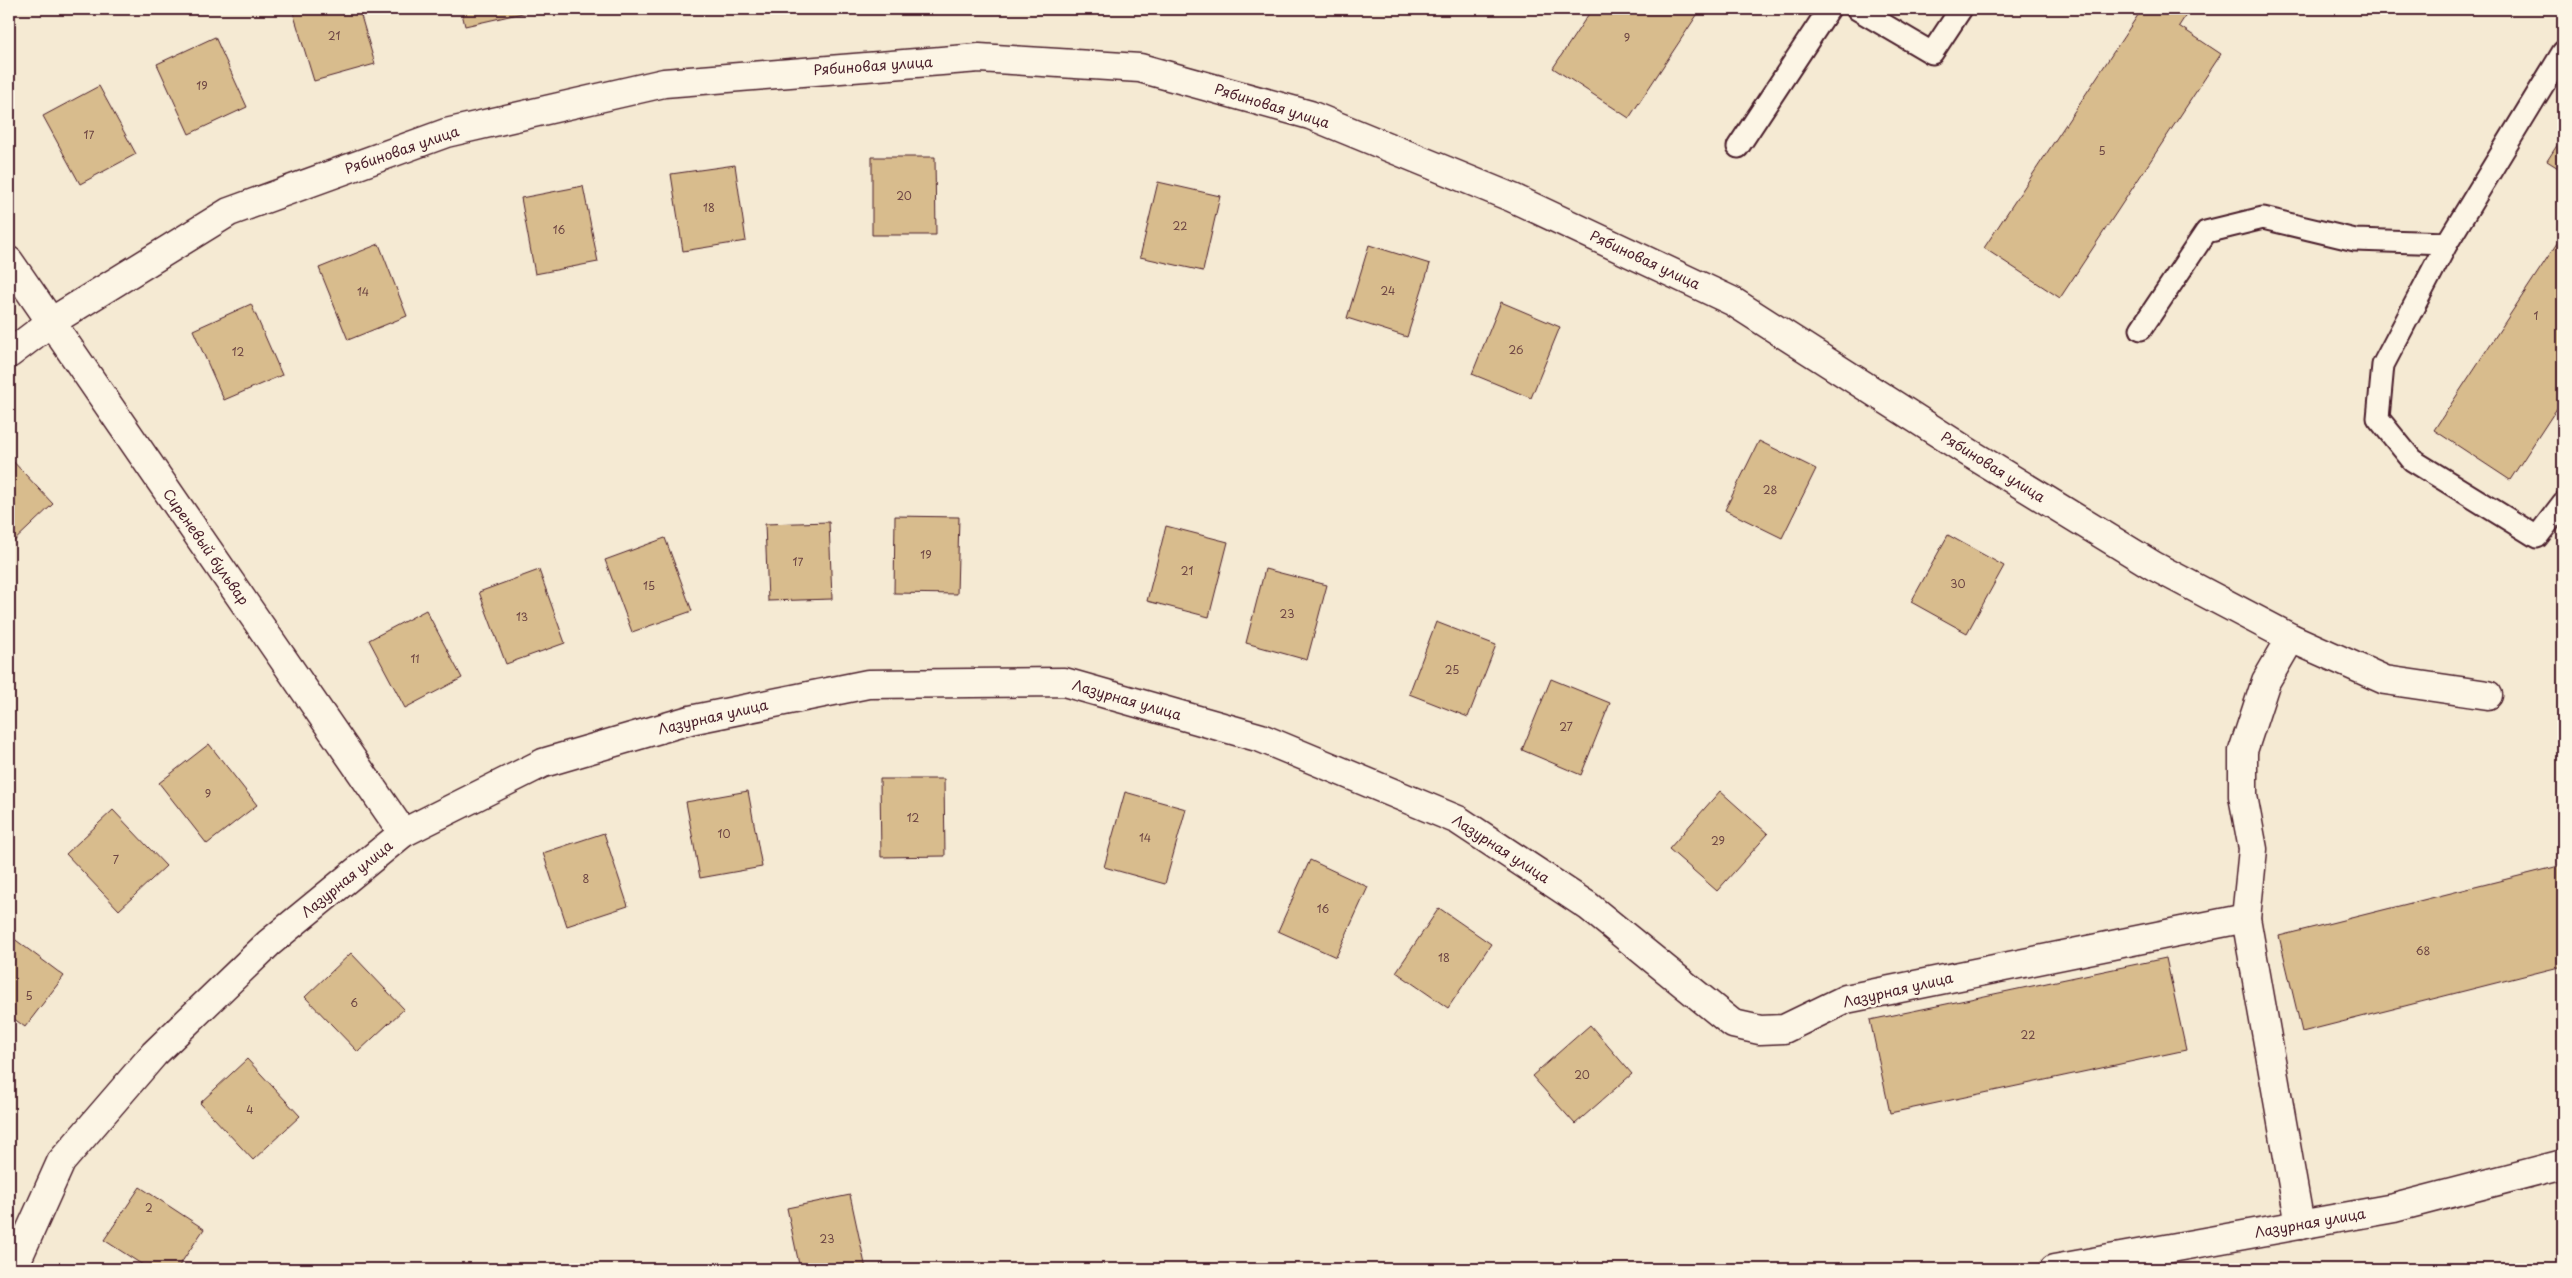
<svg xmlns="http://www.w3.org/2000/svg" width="2572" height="1278" font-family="'Playpen Sans',sans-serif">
	<rect width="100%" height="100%" fill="#f5ead3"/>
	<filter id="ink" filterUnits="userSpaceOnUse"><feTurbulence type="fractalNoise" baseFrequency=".02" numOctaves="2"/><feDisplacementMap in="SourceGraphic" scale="10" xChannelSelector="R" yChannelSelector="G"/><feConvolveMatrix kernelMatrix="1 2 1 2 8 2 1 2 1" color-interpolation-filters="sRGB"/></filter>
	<g filter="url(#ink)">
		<g fill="#d8bc8d" stroke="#4a1f2b">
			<polygon points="292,9 359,9 375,64 314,81"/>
			<polygon points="461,9 526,9 527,12 465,26"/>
			<polygon points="1592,9 1701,9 1629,118 1553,68"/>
			<polygon points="2142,9 2190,9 2179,26 2221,54 2060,298 1984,248"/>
			<polygon points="215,37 247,107 189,134 157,64"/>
			<polygon points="99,86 136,154 80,184 43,116"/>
			<polygon points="2563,136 2563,171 2547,161"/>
			<polygon points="872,157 935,157 936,235 872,235"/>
			<polygon points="735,165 746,241 683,251 671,174"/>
			<polygon points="1158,182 1220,196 1203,271 1140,257"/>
			<polygon points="583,186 598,262 535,274 521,198"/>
			<polygon points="2563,234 2563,399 2510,480 2434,430"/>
			<polygon points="379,244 407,316 348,340 319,268"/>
			<polygon points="1369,245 1430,264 1407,337 1347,318"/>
			<polygon points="1501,302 1560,327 1531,398 1472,374"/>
			<polygon points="251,304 282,375 224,400 193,330"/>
			<polygon points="1759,441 1816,469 1782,538 1725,510"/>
			<polygon points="9,457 53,504 9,546"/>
			<polygon points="895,516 959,517 957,594 894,593"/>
			<polygon points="829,522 832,599 768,601 765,524"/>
			<polygon points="1166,526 1228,542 1209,617 1147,601"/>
			<polygon points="1948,535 2004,566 1967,633 1911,602"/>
			<polygon points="665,538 692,611 632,632 605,560"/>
			<polygon points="1265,569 1327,585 1307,660 1246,643"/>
			<polygon points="539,570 565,643 506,664 479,592"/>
			<polygon points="426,610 462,678 405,708 369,640"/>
			<polygon points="1436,622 1496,645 1468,717 1409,694"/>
			<polygon points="1551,679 1610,703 1581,775 1522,750"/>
			<polygon points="209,744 257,805 207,844 159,783"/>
			<polygon points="880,779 944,779 945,856 881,857"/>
			<polygon points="748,791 762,867 700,878 686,802"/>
			<polygon points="1720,791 1768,834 1717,891 1669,849"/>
			<polygon points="1125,792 1186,809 1165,884 1104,867"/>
			<polygon points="113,810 166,866 119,910 66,854"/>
			<polygon points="604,833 628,906 567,926 543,853"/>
			<polygon points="1310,860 1368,887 1336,957 1278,931"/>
			<polygon points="2563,865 2563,966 2302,1032 2279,936"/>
			<polygon points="1439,908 1491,944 1448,1008 1396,972"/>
			<polygon points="9,935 64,976 25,1027 9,1015"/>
			<polygon points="351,953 404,1009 358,1052 305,997"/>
			<polygon points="2166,958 2186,1050 1890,1113 1870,1020"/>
			<polygon points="1590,1025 1632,1074 1575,1124 1532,1076"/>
			<polygon points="247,1059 300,1116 253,1160 200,1103"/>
			<polygon points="140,1187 204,1229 177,1269 149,1269 104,1240"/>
			<polygon points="850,1195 866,1269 800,1269 787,1208"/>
		</g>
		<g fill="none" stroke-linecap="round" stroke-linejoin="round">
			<g stroke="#4a1f2b" stroke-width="25">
				<g id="service">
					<polyline points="1857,9 1932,53 1961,9"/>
					<polyline points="2563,52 2447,243 2383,365 2378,418 2412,460 2537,537 2563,503"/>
					<polyline points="1738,147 1829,9"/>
					<polyline points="2141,329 2206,232 2263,218 2355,240 2447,243"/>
				</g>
			</g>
			<g stroke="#4a1f2b" stroke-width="31">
				<g id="minor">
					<polyline points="9,261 403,833"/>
					<polyline points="9,354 51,322 229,212 446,133 664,83 979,58 1140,68 1310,115 1513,198 1732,301 1968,452 2154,566 2291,638 2385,680 2488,695"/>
					<polyline points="2291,638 2266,681 2243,751 2243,796 2253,849 2246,918 2300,1225"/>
					<polyline points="13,1269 61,1162 154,1054 269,943 403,833 543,763 690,720 868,684 1064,682 1261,738 1458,820 1588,906 1733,1024 1760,1030 1784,1029 1846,999 2246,918"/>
					<polyline points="2054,1269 2394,1208 2563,1164"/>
				</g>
			</g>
			<use href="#service" stroke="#fcf5e5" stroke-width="21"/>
			<use href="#minor" stroke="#fcf5e5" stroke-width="28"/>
		</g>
	</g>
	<g text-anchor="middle" stroke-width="5" stroke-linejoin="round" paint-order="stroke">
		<g font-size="11" fill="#6e4644">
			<text x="334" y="40">21</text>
			<text x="1627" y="42">9</text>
			<text x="202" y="90">19</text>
			<text x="89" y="139">17</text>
			<text x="2102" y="155">5</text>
			<text x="904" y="200">20</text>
			<text x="709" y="212">18</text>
			<text x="1180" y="230">22</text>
			<text x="559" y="234">16</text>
			<text x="1388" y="295">24</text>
			<text x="363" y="296">14</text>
			<text x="2536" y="320">1</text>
			<text x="1516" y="354">26</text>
			<text x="238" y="356">12</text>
			<text x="1770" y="494">28</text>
			<text x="926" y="559">19</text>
			<text x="798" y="566">17</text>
			<text x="1187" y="575">21</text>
			<text x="1958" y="588">30</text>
			<text x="649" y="590">15</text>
			<text x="1287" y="618">23</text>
			<text x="522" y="621">13</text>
			<text x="415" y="663">11</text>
			<text x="1452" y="674">25</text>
			<text x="1566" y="731">27</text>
			<text x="208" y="798">9</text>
			<text x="913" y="822">12</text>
			<text x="724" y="838">10</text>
			<text x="1145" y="842">14</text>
			<text x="1718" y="845">29</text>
			<text x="116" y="864">7</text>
			<text x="586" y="883">8</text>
			<text x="1323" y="913">16</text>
			<text x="2423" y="955">68</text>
			<text x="1444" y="962">18</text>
			<text x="29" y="1000">5</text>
			<text x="354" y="1007">6</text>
			<text x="2028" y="1039">22</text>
			<text x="1582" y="1079">20</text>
			<text x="250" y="1114">4</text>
			<text x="149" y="1212">2</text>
			<text x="827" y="1243">23</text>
		</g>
		<g font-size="14" fill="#4a1f2b" stroke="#fcf5e5">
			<text transform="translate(873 66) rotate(-4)" y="5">Рябиновая улица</text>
			<text transform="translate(1272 106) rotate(17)" y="5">Рябиновая улица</text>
			<text transform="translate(402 150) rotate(-19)" y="5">Рябиновая улица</text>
			<text transform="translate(1645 260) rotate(25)" y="5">Рябиновая улица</text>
			<text transform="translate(1993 467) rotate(32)" y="5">Рябиновая улица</text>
			<text transform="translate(206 547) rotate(55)" y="5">Сиреневый бульвар</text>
			<text transform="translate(1127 700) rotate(16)" y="5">Лазурная улица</text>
			<text transform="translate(713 717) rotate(-13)" y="5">Лазурная улица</text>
			<text transform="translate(1501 849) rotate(33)" y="5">Лазурная улица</text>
			<text transform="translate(347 879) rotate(-39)" y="5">Лазурная улица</text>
			<text transform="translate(1898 990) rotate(-13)" y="5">Лазурная улица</text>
			<text transform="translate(2310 1223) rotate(-10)" y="5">Лазурная улица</text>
		</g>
	</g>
	<rect width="2572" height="1278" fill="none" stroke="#fcf5e5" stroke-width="30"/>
	<rect x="15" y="15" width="2542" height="1248" fill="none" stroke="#4a1f2b" stroke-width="2" filter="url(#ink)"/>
</svg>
